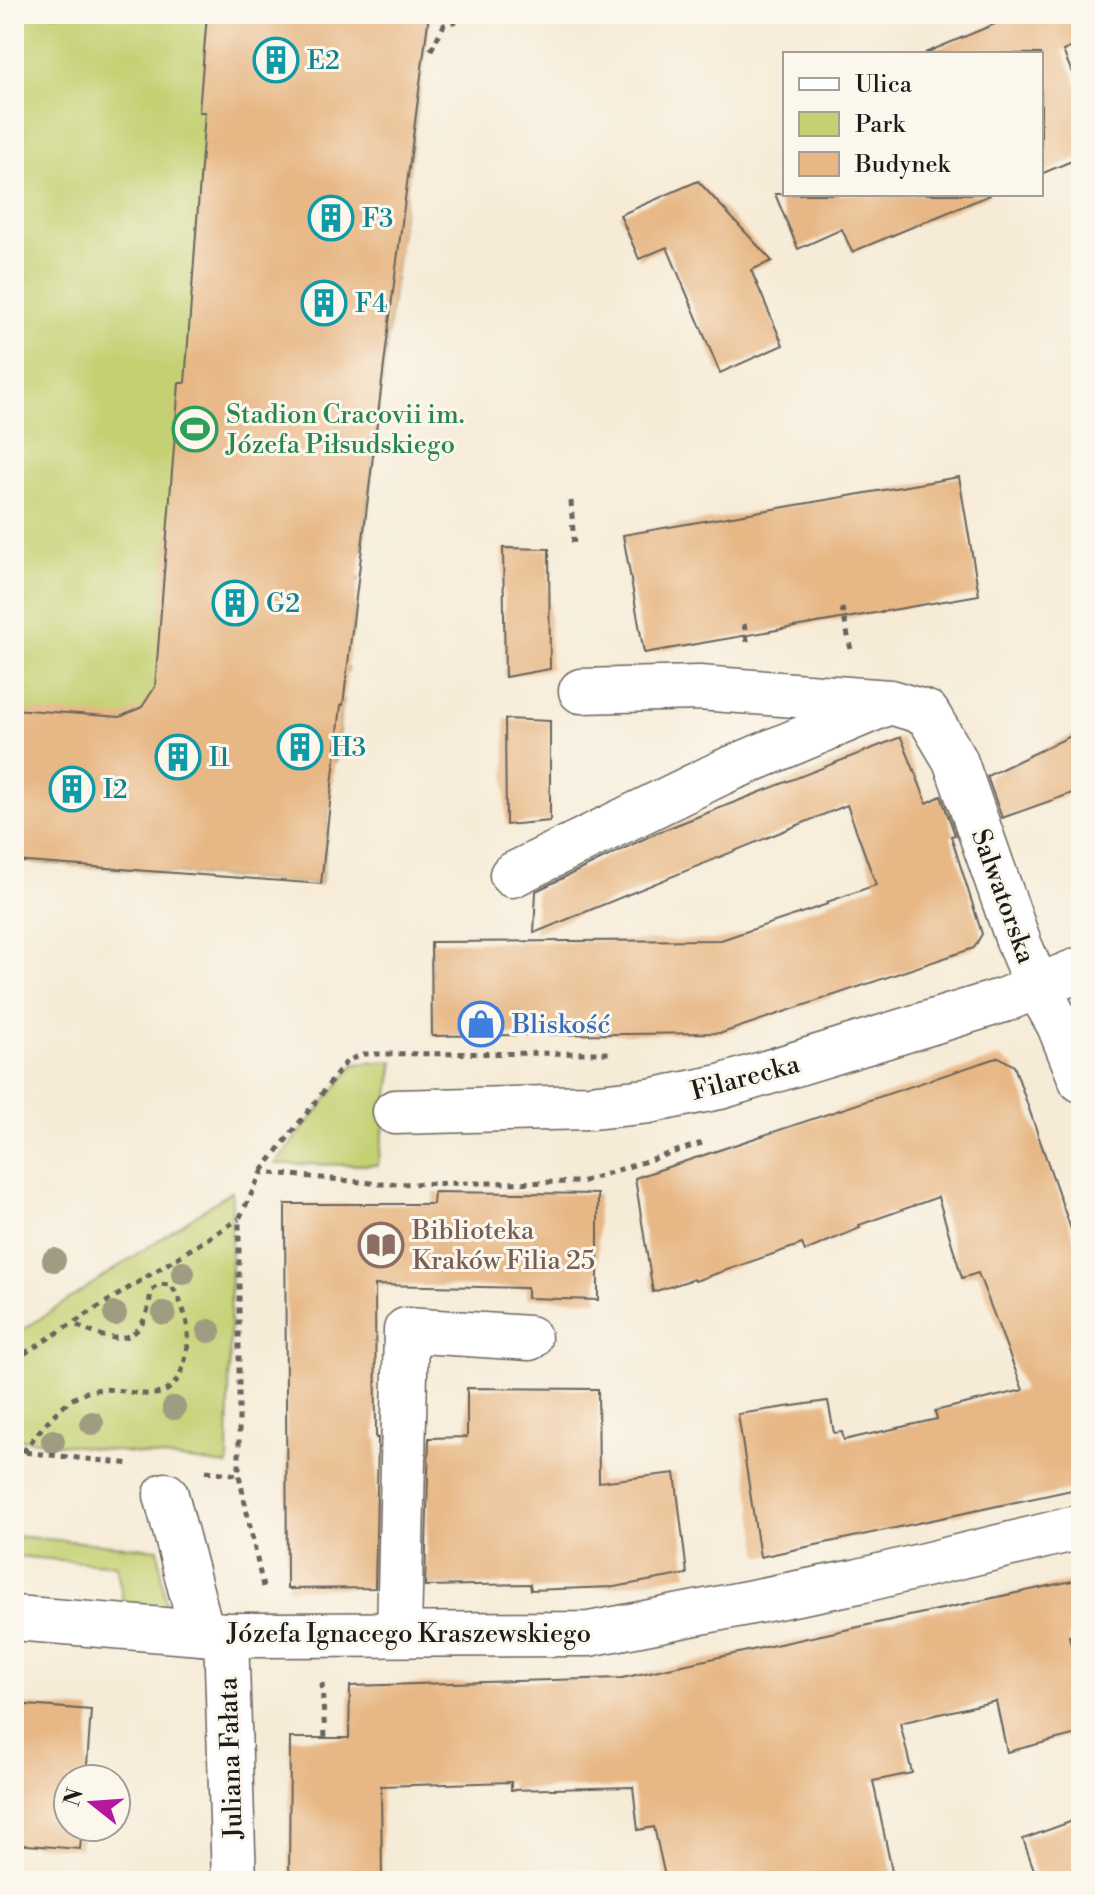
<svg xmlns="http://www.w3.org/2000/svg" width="1095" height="1895" font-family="'Libre Bodoni',serif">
	<rect width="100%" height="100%" fill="#fbf7ec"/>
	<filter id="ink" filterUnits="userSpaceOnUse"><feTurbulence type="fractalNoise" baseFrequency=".0125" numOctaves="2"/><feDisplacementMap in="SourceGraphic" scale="16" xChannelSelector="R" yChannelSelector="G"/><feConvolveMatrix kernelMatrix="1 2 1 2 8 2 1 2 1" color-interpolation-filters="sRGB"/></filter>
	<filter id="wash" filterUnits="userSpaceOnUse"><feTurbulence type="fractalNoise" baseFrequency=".006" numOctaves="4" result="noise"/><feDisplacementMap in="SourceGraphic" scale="32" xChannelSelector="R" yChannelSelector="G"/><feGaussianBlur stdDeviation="1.8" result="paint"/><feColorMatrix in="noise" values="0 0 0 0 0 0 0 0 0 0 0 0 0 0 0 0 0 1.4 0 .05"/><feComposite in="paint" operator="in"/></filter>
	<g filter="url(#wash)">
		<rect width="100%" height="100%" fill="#f6ebd7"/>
		<g fill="#c4d072" stroke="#707647" stroke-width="2">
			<polygon points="14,14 429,14 391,307 362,552 357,552 356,578 359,578 358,582 354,581 352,605 355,606 351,639 338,638 336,667 348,668 347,672 336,671 333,699 344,701 343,705 341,705 336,762 333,762 326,842 324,842 323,849 325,849 321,884 14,861"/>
			<polygon points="394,1061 378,1165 275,1164 355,1064"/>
			<polygon points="232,1191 228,1465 14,1438 14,1336"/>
			<polygon points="14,1536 158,1549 167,1613 125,1610 116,1565 14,1556"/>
		</g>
		<g id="blocks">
			<g fill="#e7b785">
				<polygon points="207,14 429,14 391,307 343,705 341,705 321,884 14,861 14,709 120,717 142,707 155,687 179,383 185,383 205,112 199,112"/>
				<polygon points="1019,14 1081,14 1081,43 1063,51 1081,94 1081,157 1041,174 1041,54 925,53"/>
				<polygon points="698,181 772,261 751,270 783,345 720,373 667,247 639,259 620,215"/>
				<polygon points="775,194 990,194 990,195 852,252 842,229 798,249"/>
				<polygon points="959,477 979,595 644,653 623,535"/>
				<polygon points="503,548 549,549 550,669 505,677"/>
				<polygon points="505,719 550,721 550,821 506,825"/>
				<polygon points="1081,731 1081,790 1002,818 987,776"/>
				<polygon points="901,737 927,803 941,796 955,835 951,836 982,934 974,948 722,1033 432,1036 431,942 721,940 828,904 827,902 876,885 847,805 534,933 536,891 656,833"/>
				<polygon points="999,1057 1014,1066 1081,1258 1081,1488 760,1557 738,1414 828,1401 834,1433 842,1432 844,1440 937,1419 935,1411 1023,1390 978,1273 962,1278 938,1197 859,1225 860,1228 805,1251 802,1244 695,1281 694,1279 653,1292 635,1178"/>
				<polygon points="434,1192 598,1194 598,1300 527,1298 527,1288 375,1285 376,1438 378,1438 375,1588 287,1589 285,1204 433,1204"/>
				<polygon points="467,1388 598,1389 599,1482 675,1473 687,1574 614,1587 531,1590 530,1584 425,1586 429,1438 467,1437"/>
				<polygon points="1081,1579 1081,1634 1069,1636 1081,1688 1081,1733 1007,1752 996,1701 900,1723 912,1773 873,1781 894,1881 666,1881 654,1827 638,1830 633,1787 511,1790 511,1782 381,1786 382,1881 289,1881 290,1738 349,1738 350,1686 622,1678"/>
				<polygon points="14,1704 91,1710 86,1779 68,1779 68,1827 82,1827 80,1849 14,1844"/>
				<polygon points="1081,1818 1081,1881 1038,1881 1023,1839"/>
			</g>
		</g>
	</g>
	<g filter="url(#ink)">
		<use href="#blocks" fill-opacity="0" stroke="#68645d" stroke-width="2"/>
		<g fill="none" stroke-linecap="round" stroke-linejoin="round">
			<g stroke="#68645d" stroke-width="47">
				<g id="minor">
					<polyline points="581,691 699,688 890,702 927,713 955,760 1020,946 1038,988 1059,1025 1081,1080"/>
					<polyline points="512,875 723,772 880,706"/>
					<polyline points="395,1112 590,1107 649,1101 720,1087 1004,1000 1081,969"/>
					<polyline points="166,1495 202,1633"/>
					<polyline points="14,1618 226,1635 589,1634 859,1581 1081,1527"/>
					<polyline points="399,1634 406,1330 529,1338"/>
					<polyline points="226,1635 234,1881"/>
				</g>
			</g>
			<g stroke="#68645d" stroke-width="5" stroke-dasharray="6 6" stroke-linecap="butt">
				<polyline points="440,14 444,25"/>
				<polyline points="431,50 444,25 477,14"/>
				<polyline points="571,501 574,547"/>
				<polyline points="842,608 851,650"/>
				<polyline points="744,624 748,646"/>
				<polyline points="262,1171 347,1061 363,1054 609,1053"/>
				<polyline points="14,1360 239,1219"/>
				<polyline points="14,1451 132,1464"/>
				<path d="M23,1452c16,-20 33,-45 57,-57 41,-22 90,32 106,-39 6,-24 -1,-50 -15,-71l-11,-1 -9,7c-6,57 -36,55 -78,32"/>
				<polyline points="206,1471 239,1475"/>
				<polyline points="263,1587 239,1475 239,1219 262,1172 381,1184 581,1182 702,1143"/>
				<polyline points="322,1683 325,1738"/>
			</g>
			<use href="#minor" stroke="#fff" stroke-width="44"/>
		</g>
		<g fill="#9f9c81">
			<circle cx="54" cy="1260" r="12"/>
			<circle cx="183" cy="1273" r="12"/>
			<circle cx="164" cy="1313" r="12"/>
			<circle cx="115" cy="1314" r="12"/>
			<circle cx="209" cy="1331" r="12"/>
			<circle cx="174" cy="1408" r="12"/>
			<circle cx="92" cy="1423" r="12"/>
			<circle cx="53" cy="1441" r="12"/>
		</g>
	</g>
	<defs>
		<g id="building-ring" transform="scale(2.3)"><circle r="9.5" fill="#fbf7ec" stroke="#0f9aa8" stroke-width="1.5"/><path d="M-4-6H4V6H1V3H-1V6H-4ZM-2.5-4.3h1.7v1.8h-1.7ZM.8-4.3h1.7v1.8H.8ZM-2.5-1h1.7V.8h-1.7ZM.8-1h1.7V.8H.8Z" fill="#0f9aa8"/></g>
		<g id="stadium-ring" transform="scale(2.3)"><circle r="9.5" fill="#fbf7ec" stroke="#2e9e5b" stroke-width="1.5"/><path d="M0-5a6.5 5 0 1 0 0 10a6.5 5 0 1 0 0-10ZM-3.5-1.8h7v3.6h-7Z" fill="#2e9e5b"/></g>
		<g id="shop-ring" transform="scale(2.3)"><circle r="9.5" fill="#fbf7ec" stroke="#3f7fe0" stroke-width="1.5"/><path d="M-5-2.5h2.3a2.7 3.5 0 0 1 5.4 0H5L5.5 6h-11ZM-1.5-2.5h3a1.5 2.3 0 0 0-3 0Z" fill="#3f7fe0"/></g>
		<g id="library-ring" transform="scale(2.3)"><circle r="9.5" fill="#fbf7ec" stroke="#8d6e63" stroke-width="1.5"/><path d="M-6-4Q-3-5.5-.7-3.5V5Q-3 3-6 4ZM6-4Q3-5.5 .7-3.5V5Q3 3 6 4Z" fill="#8d6e63"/></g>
	</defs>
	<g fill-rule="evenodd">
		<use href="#building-ring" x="276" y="60"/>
		<use href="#building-ring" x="331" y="218"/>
		<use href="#building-ring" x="324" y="303"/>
		<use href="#stadium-ring" x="195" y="429"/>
		<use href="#building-ring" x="235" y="603"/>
		<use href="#building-ring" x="300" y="747"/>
		<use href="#building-ring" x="178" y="757"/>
		<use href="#building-ring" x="72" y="789"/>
		<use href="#shop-ring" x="481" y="1024"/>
		<use href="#library-ring" x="381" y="1245"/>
	</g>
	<g text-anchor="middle" stroke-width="6" stroke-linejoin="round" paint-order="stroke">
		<g font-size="26" fill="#0d838f" stroke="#fbf7ec" text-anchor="start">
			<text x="307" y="69">E2</text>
			<text x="362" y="227">F3</text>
			<text x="355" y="312">F4</text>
			<text x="266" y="612">G2</text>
			<text x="331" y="756">H3</text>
			<text x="209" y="766">I1</text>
			<text x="103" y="798">I2</text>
		</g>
		<g font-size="26" fill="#27864d" stroke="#fbf7ec" text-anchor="start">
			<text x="226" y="423">Stadion Cracovii im.<tspan x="226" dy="30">Józefa Piłsudskiego</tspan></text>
		</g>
		<g font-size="26" fill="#1c1c1c" stroke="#fbf7ec">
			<text transform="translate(1004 896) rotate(70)" y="9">Salwatorska</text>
			<text transform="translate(745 1077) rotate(-15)" y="9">Filarecka</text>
			<text x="409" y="1642">Józefa Ignacego Kraszewskiego</text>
			<text transform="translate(230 1758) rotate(-92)" y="9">Juliana Fałata</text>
		</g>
		<g font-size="26" fill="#366cbe" stroke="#fbf7ec" text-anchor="start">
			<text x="512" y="1033">Bliskość</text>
		</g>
		<g font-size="26" fill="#785e54" stroke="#fbf7ec" text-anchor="start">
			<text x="412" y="1239">Biblioteka<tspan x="412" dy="30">Kraków Filia 25</tspan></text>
		</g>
	</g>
	<rect width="1095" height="1895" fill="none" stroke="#fbf7ec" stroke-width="48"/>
	<rect x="783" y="52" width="260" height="144" fill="#fbf7ec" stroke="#a29f99" stroke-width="2"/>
	<rect x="799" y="78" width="40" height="12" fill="#ffffff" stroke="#a29f99" stroke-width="2"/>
	<text x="855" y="92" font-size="24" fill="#1c1c1c">Ulica</text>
	<rect x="799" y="112" width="40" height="24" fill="#c4d072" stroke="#a29f99" stroke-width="2"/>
	<text x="855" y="132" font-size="24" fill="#1c1c1c">Park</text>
	<rect x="799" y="152" width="40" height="24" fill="#e7b785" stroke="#a29f99" stroke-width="2"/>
	<text x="855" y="172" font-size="24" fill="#1c1c1c">Budynek</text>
	<g transform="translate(92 1803) rotate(287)"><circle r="38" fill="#fbf7ec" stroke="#a29f99" stroke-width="2"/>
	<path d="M0-6L14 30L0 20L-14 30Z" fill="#b5179e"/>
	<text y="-12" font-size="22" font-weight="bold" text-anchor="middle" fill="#1c1c1c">N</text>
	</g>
</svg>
